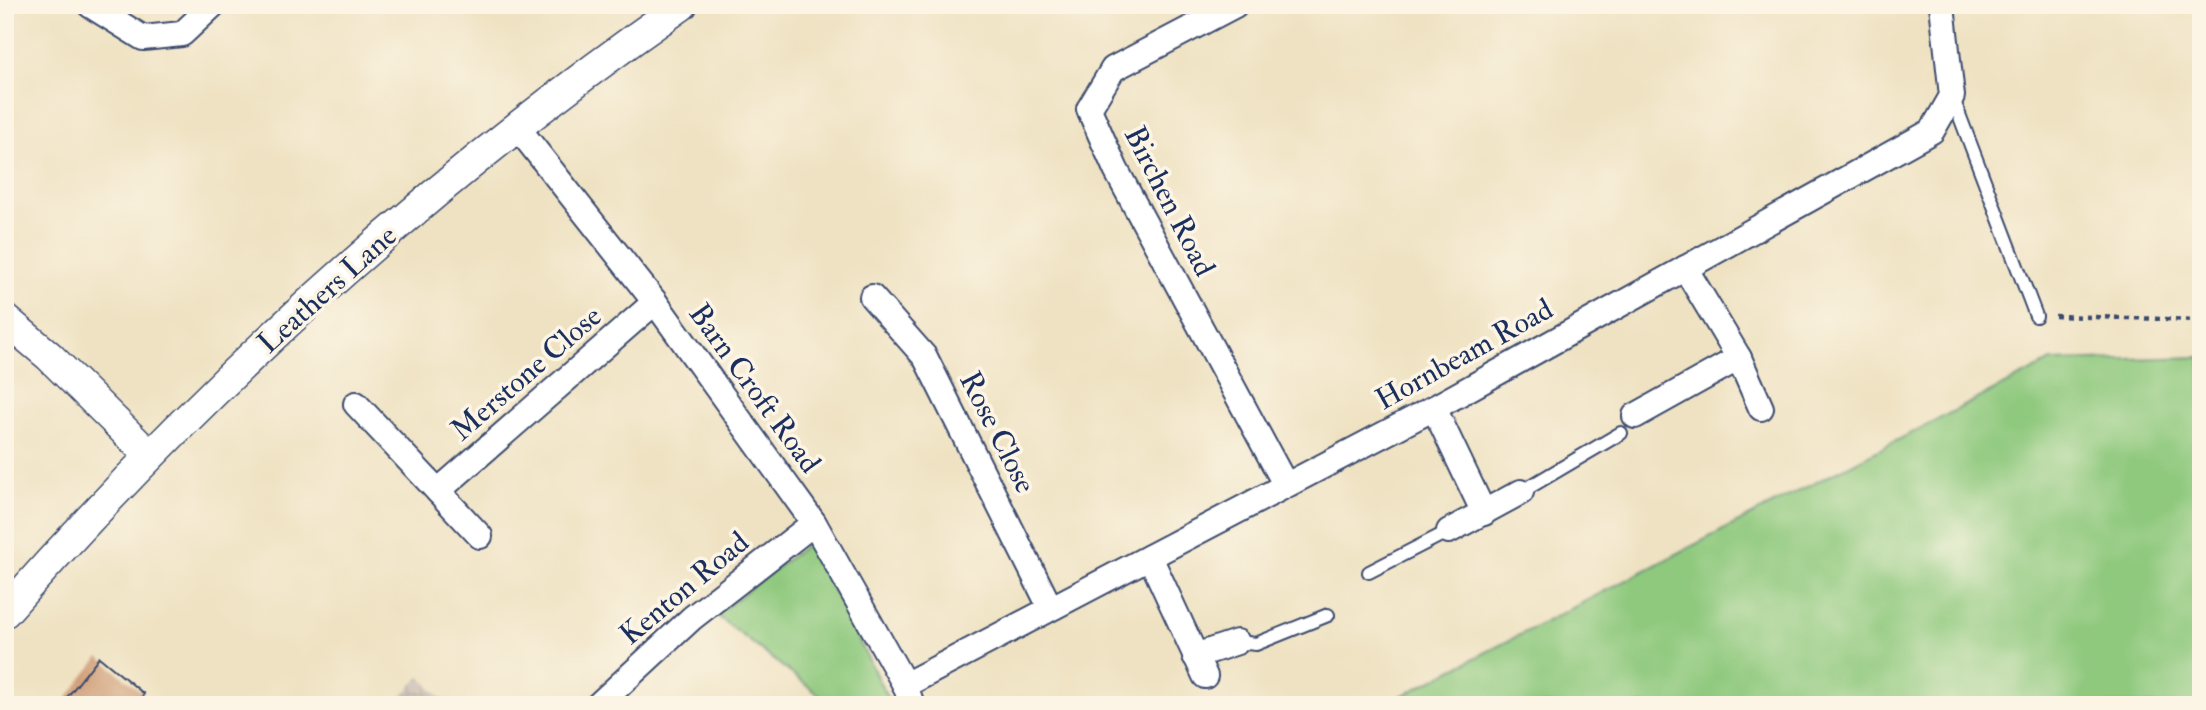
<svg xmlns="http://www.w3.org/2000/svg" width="2206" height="710" font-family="'IM FELL Double Pica',serif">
	<defs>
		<pattern id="industrial-grid" width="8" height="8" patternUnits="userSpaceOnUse" patternTransform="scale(1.75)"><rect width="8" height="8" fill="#cec2b9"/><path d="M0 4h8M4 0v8" fill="none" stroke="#b0a7a1"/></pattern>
	</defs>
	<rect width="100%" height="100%" fill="#fcf5e5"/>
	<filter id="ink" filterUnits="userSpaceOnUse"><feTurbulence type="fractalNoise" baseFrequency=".0143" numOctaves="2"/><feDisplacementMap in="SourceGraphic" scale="14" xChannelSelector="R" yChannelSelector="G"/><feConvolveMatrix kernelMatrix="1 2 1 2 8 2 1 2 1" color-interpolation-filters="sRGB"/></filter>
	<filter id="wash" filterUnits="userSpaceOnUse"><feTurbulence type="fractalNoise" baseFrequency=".00686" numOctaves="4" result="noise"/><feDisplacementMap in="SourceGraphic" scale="28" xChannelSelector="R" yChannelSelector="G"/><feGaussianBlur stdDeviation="1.57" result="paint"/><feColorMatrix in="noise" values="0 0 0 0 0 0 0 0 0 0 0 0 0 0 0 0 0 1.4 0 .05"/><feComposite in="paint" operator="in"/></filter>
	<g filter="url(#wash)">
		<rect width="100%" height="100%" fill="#efe2c2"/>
		<polygon fill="url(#industrial-grid)" points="420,677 448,705 393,705"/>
		<g fill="#8fc97e" stroke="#557c6e" stroke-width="2">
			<polygon points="2201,357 2201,705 1384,705 2051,361"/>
			<polygon points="810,542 891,705 832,705 716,615"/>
		</g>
		<g id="blocks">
			<polygon fill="#cd9a72" points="99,657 144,694 136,705 61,705"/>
		</g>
	</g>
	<g filter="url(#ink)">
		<use href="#blocks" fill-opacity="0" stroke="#3b4a6d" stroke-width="2"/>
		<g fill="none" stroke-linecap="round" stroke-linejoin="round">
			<g stroke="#3b4a6d" stroke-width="16">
				<g id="service">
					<polyline points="1952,96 2036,316"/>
					<polyline points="1521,492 1621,433"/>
					<polyline points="1369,572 1449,531"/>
					<polyline points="1237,642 1256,644 1328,615"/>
				</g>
			</g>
			<g stroke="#3b4a6d" stroke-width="28">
				<g id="minor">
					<polyline points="90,5 143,38 182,34 213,5"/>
					<polyline points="1235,5 1113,69 1089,109 1116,170 1285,484"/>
					<polyline points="518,128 655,302 814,523 905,685 912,705"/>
					<polyline points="1685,268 1739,358 1761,408"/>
					<polyline points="872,297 925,357 1050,607"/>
					<polyline points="356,404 480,536"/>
					<polyline points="1434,408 1484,513"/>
					<polyline points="1635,416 1739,358"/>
					<polyline points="438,491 655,302"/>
					<polyline points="1449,531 1521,492"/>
					<polyline points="1150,557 1205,676"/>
					<polyline points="1195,656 1237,642"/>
					<polyline points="905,685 1434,408 1932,131 1952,96 1942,5"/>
					<polyline points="598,705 692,618 814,523"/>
				</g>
			</g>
			<g stroke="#3b4a6d" stroke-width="33">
				<g id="tertiary">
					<polyline points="5,319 49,356 149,455"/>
					<path d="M5,612c201,-228 428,-433 677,-607"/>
				</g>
			</g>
			<polyline stroke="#3b4a6d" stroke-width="4.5" stroke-dasharray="5 5" stroke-linecap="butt" points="2055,316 2201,320"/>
			<use href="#service" stroke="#fff" stroke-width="12"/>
			<use href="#minor" stroke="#fff" stroke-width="24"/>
			<use href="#tertiary" stroke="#fff" stroke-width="30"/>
		</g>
	</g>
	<g text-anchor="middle" stroke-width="7" stroke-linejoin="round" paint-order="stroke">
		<g font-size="30" fill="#1b2f5e" stroke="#fcf5e5">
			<text transform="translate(1170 201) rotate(63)" y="10">Birchen Road</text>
			<text transform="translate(327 289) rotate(-42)" y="10">Leathers Lane</text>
			<text transform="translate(1464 354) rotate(-29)" y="10">Hornbeam Road</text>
			<text transform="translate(526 373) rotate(-41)" y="10">Merstone Close</text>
			<text transform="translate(755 388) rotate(54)" y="10">Barn Croft Road</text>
			<text transform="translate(998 432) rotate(63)" y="10">Rose Close</text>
			<text transform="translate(684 588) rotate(-40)" y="10">Kenton Road</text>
		</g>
	</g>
	<rect width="2206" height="710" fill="none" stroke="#fcf5e5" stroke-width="28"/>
</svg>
